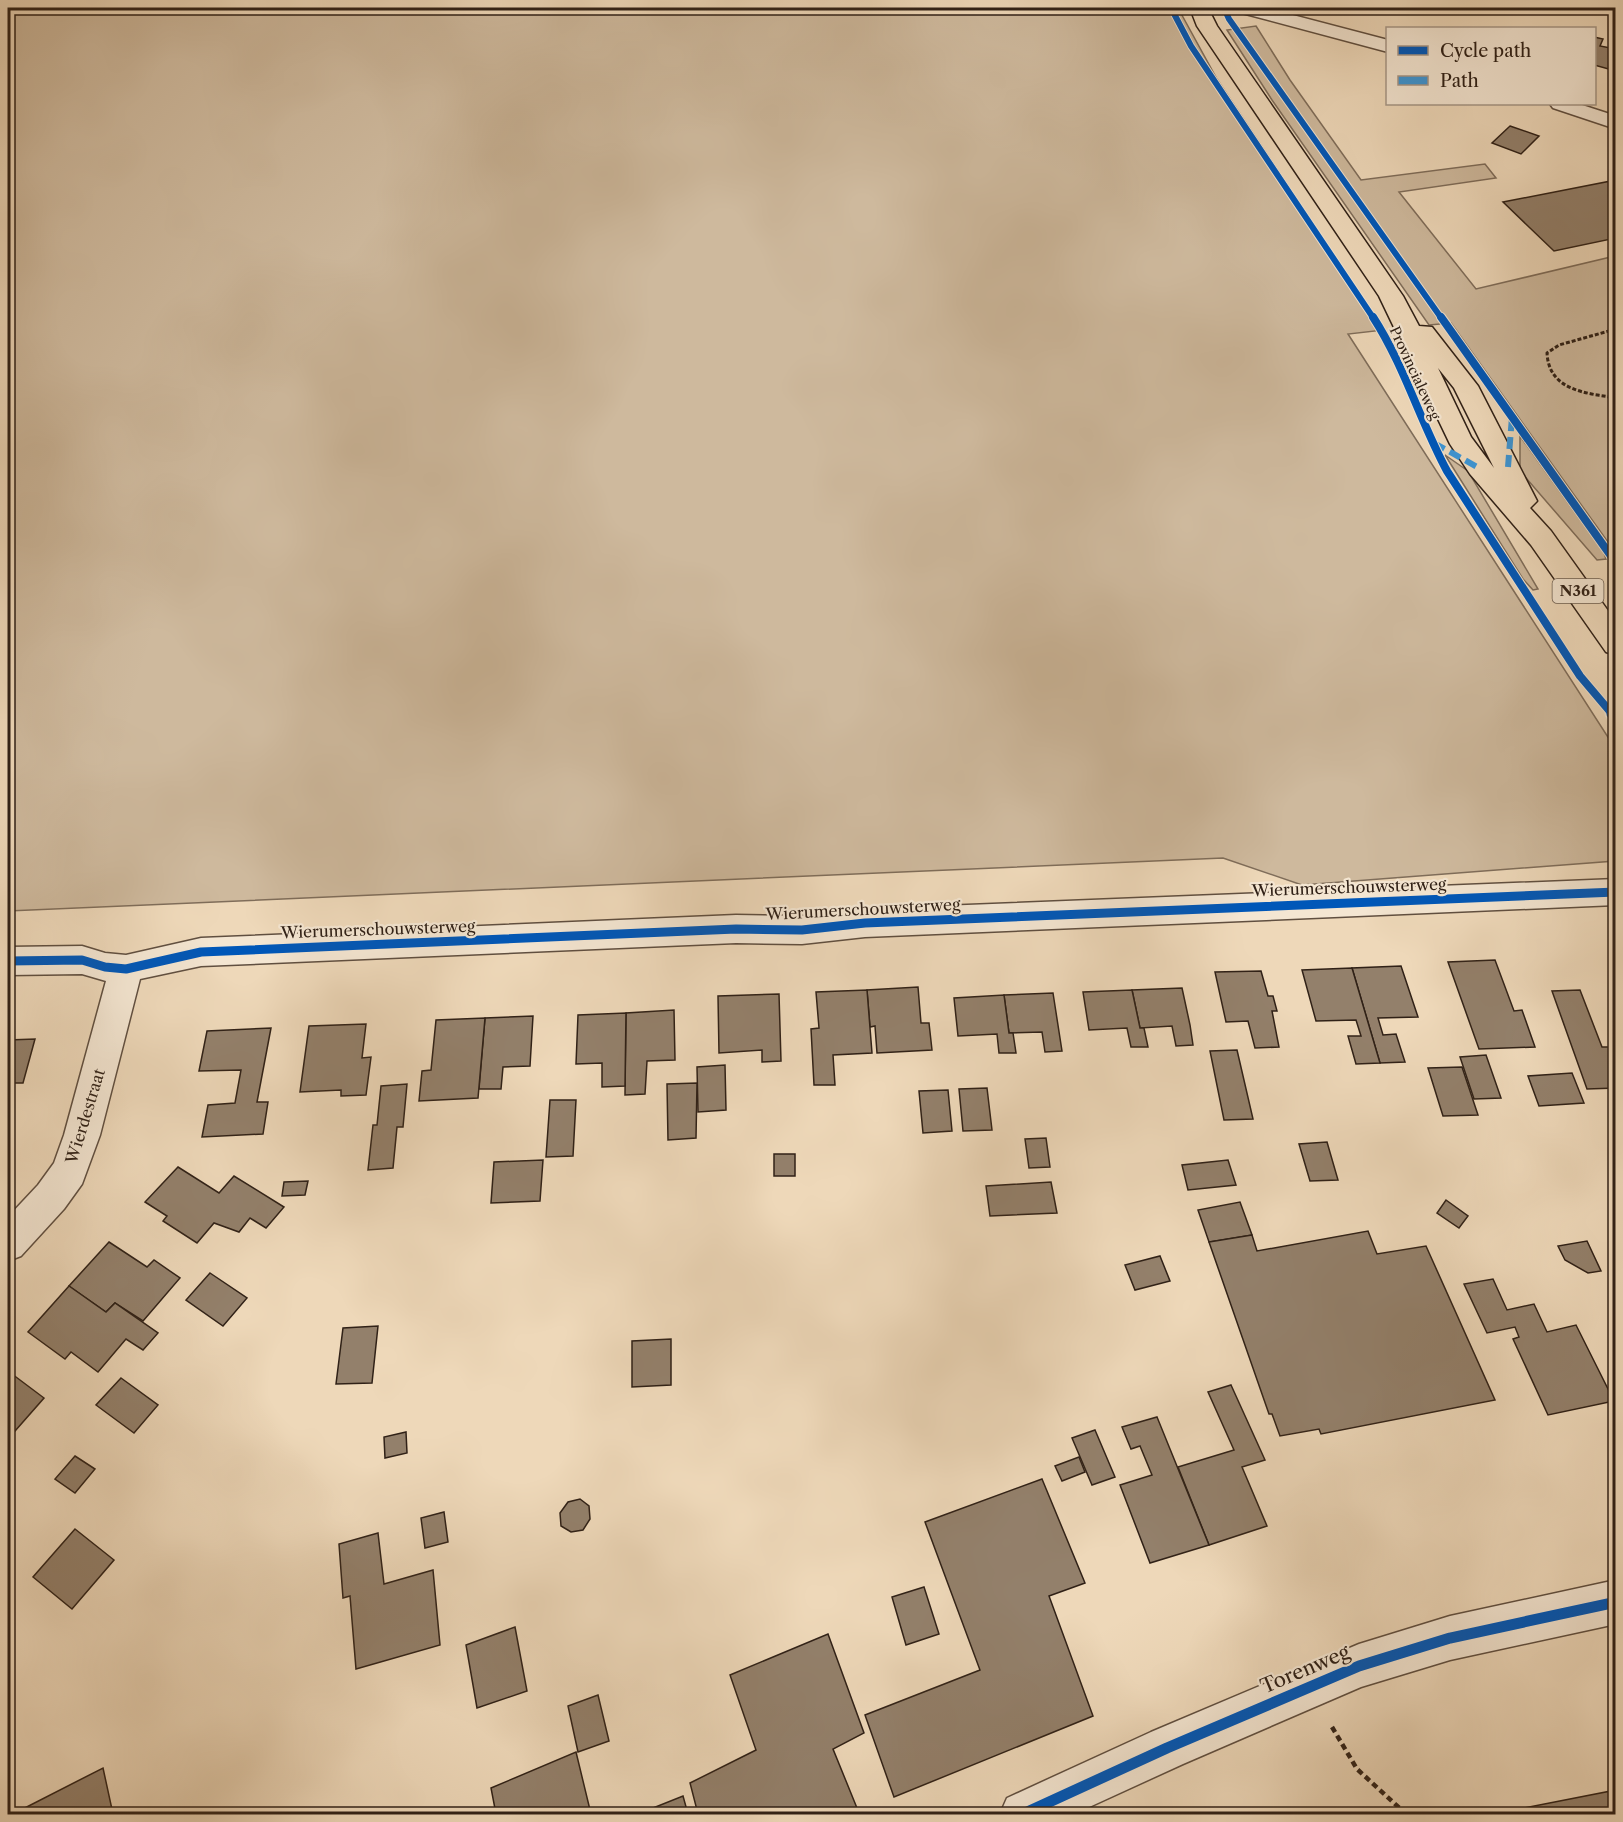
<svg xmlns="http://www.w3.org/2000/svg" width="1623" height="1822" font-family="'Libre Caslon Text',serif">
	<rect width="100%" height="100%" fill="#eed8b9"/>
	<filter id="stains"><feTurbulence type="fractalNoise" baseFrequency=".00333" numOctaves="4"/><feColorMatrix values="0 0 0 0 .2 0 0 0 0 .09 0 0 0 0 .02 0 0 0 .5 -.17"/></filter>
	<radialGradient id="worn" r=".72"><stop offset=".6" stop-color="#630" stop-opacity="0"/><stop offset="1" stop-color="#630" stop-opacity=".3"/></radialGradient>
	<g fill="#ceb99d" stroke="#7f6d5a" stroke-width="1.5">
		<polygon points="8,8 1178,8 1217,79 1384,330 1348,334 1615,748 1615,861 1302,885 1223,858 8,911"/>
		<polygon points="1256,26 1290,80 1361,180 1485,164 1496,178 1399,192 1476,289 1615,256 1615,552 1451,323 1429,325 1272,100 1227,30"/>
		<polygon points="1520,436 1604,553 1606,559 1597,560 1520,471"/>
		<polygon points="1445,455 1468,471 1538,589 1533,590 1523,579"/>
	</g>
	<g fill="#93806b" stroke="#302117" stroke-width="1.5">
		<polygon points="1594,37 1603,39 1600,46 1616,49 1616,71 1594,65"/>
		<polygon points="1510,126 1539,136 1521,154 1492,143"/>
		<polygon points="1616,180 1616,238 1554,251 1503,202"/>
		<polygon points="1495,960 1514,1011 1522,1010 1535,1047 1479,1049 1448,962"/>
		<polygon points="1401,966 1418,1017 1378,1018 1383,1035 1396,1034 1405,1062 1380,1063 1352,968"/>
		<polygon points="1352,968 1380,1063 1356,1064 1348,1036 1361,1036 1356,1020 1316,1021 1302,970"/>
		<polygon points="1261,971 1268,996 1273,996 1277,1011 1272,1011 1279,1047 1255,1048 1248,1021 1226,1022 1215,972"/>
		<polygon points="918,987 921,1023 929,1023 932,1050 877,1053 875,1026 870,1027 867,990"/>
		<polygon points="1182,988 1190,1025 1193,1045 1176,1046 1172,1026 1140,1028 1132,990"/>
		<polygon points="867,990 872,1053 833,1055 835,1085 814,1085 811,1029 819,1028 816,992"/>
		<polygon points="1132,990 1140,1028 1144,1028 1148,1047 1131,1047 1127,1028 1089,1030 1083,992"/>
		<polygon points="1580,990 1602,1047 1616,1047 1616,1088 1587,1089 1552,991"/>
		<polygon points="1053,993 1062,1051 1045,1052 1042,1032 1009,1033 1004,995"/>
		<polygon points="779,994 781,1061 762,1062 762,1050 719,1053 718,996"/>
		<polygon points="1004,995 1009,1033 1013,1033 1016,1053 999,1053 997,1034 958,1036 954,998"/>
		<polygon points="674,1010 675,1060 647,1061 645,1094 625,1095 626,1013"/>
		<polygon points="626,1013 625,1086 602,1087 602,1063 576,1064 578,1015"/>
		<polygon points="533,1016 530,1066 503,1067 501,1089 479,1089 485,1018"/>
		<polygon points="485,1018 478,1098 419,1101 422,1071 431,1070 436,1020"/>
		<polygon points="366,1024 362,1058 371,1057 366,1095 341,1096 341,1090 300,1092 309,1026"/>
		<polygon points="271,1028 257,1102 268,1102 263,1134 202,1137 208,1105 235,1103 241,1070 199,1071 207,1031"/>
		<polygon points="35,1039 23,1083 8,1083 8,1040"/>
		<polygon points="1237,1050 1253,1119 1224,1120 1210,1051"/>
		<polygon points="1486,1055 1501,1098 1474,1099 1460,1057"/>
		<polygon points="725,1065 726,1110 698,1112 697,1067"/>
		<polygon points="1462,1067 1478,1115 1443,1116 1428,1068"/>
		<polygon points="1572,1073 1584,1103 1539,1106 1528,1076"/>
		<polygon points="697,1083 696,1138 668,1140 667,1084"/>
		<polygon points="407,1084 403,1127 397,1127 393,1168 368,1170 373,1125 377,1125 381,1086"/>
		<polygon points="987,1088 992,1130 963,1131 959,1089"/>
		<polygon points="948,1090 952,1131 923,1133 919,1091"/>
		<polygon points="550,1100 576,1100 573,1156 546,1157"/>
		<polygon points="1046,1138 1050,1167 1029,1168 1025,1139"/>
		<polygon points="1327,1142 1338,1180 1310,1181 1299,1144"/>
		<rect x="774" y="1154" width="21" height="22"/>
		<polygon points="543,1160 540,1201 491,1203 494,1162"/>
		<polygon points="1228,1160 1236,1185 1188,1190 1182,1165"/>
		<polygon points="178,1167 219,1193 234,1176 284,1207 266,1228 250,1218 239,1232 214,1223 197,1243 163,1221 167,1216 145,1202"/>
		<polygon points="308,1181 305,1195 282,1196 284,1182"/>
		<polygon points="1051,1182 1057,1213 990,1216 986,1186"/>
		<polygon points="1446,1200 1468,1216 1459,1228 1437,1213"/>
		<polygon points="1240,1202 1252,1235 1209,1242 1198,1210"/>
		<polygon points="1368,1231 1377,1254 1426,1246 1495,1400 1321,1434 1319,1429 1280,1436 1272,1414 1269,1414 1209,1242 1252,1235 1257,1251"/>
		<polygon points="1587,1241 1601,1271 1588,1273 1565,1260 1558,1246"/>
		<polygon points="109,1242 147,1267 154,1260 180,1278 143,1321 115,1303 106,1312 69,1286"/>
		<polygon points="1160,1256 1170,1281 1135,1290 1125,1265"/>
		<polygon points="210,1273 247,1298 223,1326 186,1300"/>
		<polygon points="1493,1279 1507,1310 1534,1304 1547,1332 1576,1325 1614,1401 1548,1415 1513,1339 1519,1337 1515,1327 1487,1333 1464,1284"/>
		<polygon points="69,1286 106,1312 115,1303 158,1333 143,1350 126,1339 98,1372 71,1352 65,1359 28,1332"/>
		<polygon points="378,1326 372,1383 336,1384 343,1328"/>
		<polygon points="671,1339 671,1385 632,1387 632,1341"/>
		<polygon points="8,1371 44,1398 8,1439"/>
		<polygon points="121,1378 158,1405 134,1433 96,1405"/>
		<polygon points="1231,1385 1265,1460 1242,1467 1267,1526 1209,1545 1178,1467 1234,1450 1208,1392"/>
		<polygon points="1157,1417 1209,1545 1150,1563 1120,1485 1152,1475 1140,1446 1131,1449 1122,1427"/>
		<polygon points="1095,1430 1115,1477 1092,1485 1072,1438"/>
		<polygon points="406,1432 407,1453 385,1458 384,1437"/>
		<polygon points="75,1456 95,1469 75,1493 55,1479"/>
		<polygon points="1079,1457 1085,1472 1062,1481 1055,1466"/>
		<polygon points="1042,1479 1085,1583 1049,1596 1093,1716 894,1797 865,1715 980,1670 925,1522"/>
		<polygon points="580,1499 589,1506 590,1519 583,1530 571,1532 561,1526 560,1513 568,1502"/>
		<polygon points="444,1512 448,1542 425,1548 421,1518"/>
		<polygon points="75,1529 114,1560 72,1609 33,1577"/>
		<polygon points="378,1533 384,1584 433,1570 440,1645 356,1669 350,1596 343,1598 339,1544"/>
		<polygon points="924,1587 939,1634 906,1645 892,1597"/>
		<polygon points="515,1627 527,1691 477,1708 466,1645"/>
		<polygon points="828,1634 864,1733 833,1749 859,1813 698,1814 690,1783 756,1750 730,1675"/>
		<polygon points="598,1695 609,1741 578,1752 568,1706"/>
		<polygon points="576,1752 591,1814 496,1814 491,1788"/>
		<polygon points="103,1768 113,1814 13,1814"/>
		<polygon points="1616,1790 1616,1814 1510,1814 1509,1811"/>
		<polygon points="683,1796 688,1814 638,1814"/>
	</g>
	<g fill="none" stroke-linecap="round" stroke-linejoin="round">
		<g stroke="#604f40" stroke-width="3">
			<g id="minor">
				<polygon points="1236,8 1266,8 1388,40 1388,52 1238,12"/>
				<polygon points="1550,104 1579,104 1616,116 1616,129 1553,108"/>
				<polygon points="1616,879 1616,905 865,937 802,944 736,943 201,966 140,979 100,1135 82,1184 64,1209 21,1256 8,1261 8,1217 38,1185 54,1163 64,1135 106,981 82,974 8,975 8,947 82,946 105,953 126,955 201,938 736,915 802,916 865,909"/>
				<polygon points="1616,1580 1616,1624 1450,1660 1361,1687 1183,1764 1074,1814 1000,1814 1007,1798 1151,1732 1359,1644 1450,1616"/>
			</g>
		</g>
		<g stroke="#302117" stroke-width="3">
			<path id="major" d="M1190,8h18l9,18 186,270 16,30 13,1 46,59 59,115 -7,7 21,23 65,91v33l-10,-3 -75,-107 -61,-71 -20,-30 -71,-148 -182,-270zM1438,368l16,20 40,80 -23,-31z"/>
		</g>
		<path stroke="#302117" stroke-width="3" stroke-dasharray="4 2" stroke-linecap="butt" d="M1616,329l-57,16 -12,8c2,38 39,40 69,45"/>
		<polyline stroke="#302117" stroke-width="4.5" stroke-dasharray="6 4" stroke-linecap="butt" points="1332,1727 1357,1769 1406,1814"/>
		<use href="#minor" fill="#f4e6d2" fill-rule="evenodd"/>
		<use href="#major" fill="#eed8b9" fill-rule="evenodd"/>
		<g stroke="#3d95d4" stroke-width="6" stroke-dasharray="12 6" stroke-linecap="butt">
			<polyline points="1434,443 1479,468"/>
			<polyline points="1508,467 1512,417"/>
		</g>
		<g stroke="#f4e6d2" stroke-width="8">
			<g id="cycleway-far3">
				<polyline points="1171,8 1191,46 1374,319"/>
				<polyline points="1224,8 1229,19 1442,319"/>
			</g>
		</g>
		<g stroke="#f4e6d2" stroke-width="10">
			<g id="cycleway-far2">
				<path d="M1373,317c31,48 47,104 74,154l133,205 33,39"/>
				<polyline points="1441,317 1616,563"/>
			</g>
		</g>
		<g stroke="#f4e6d2" stroke-width="13">
			<g id="cycleway-far1">
				<polyline points="1611,714 1616,719"/>
				<polyline points="8,961 82,960 105,967 126,969 201,952 736,929 802,930 865,923 1616,892"/>
			</g>
		</g>
		<g stroke="#f4e6d2" stroke-width="15">
			<polyline id="cycleway" points="1023,1814 1167,1748 1359,1666 1450,1638 1616,1602"/>
		</g>
		<use href="#cycleway-far3" stroke="#0057b8" stroke-width="6"/>
		<use href="#cycleway-far2" stroke="#0057b8" stroke-width="8"/>
		<use href="#cycleway-far1" stroke="#0057b8" stroke-width="9"/>
		<use href="#cycleway" stroke="#0057b8" stroke-width="11"/>
	</g>
	<g text-anchor="middle" stroke-width="4.5" stroke-linejoin="round" paint-order="stroke">
		<g font-size="14" fill="#302117" stroke="#f4e6d2">
			<text transform="translate(1415 373) rotate(65)" y="5">Provincialeweg</text>
		</g>
		<rect fill="#f4e6d2" stroke="#6b5c4f" stroke-width="1.5" x="1552.5" y="579" width="51" height="24" rx="4.5"/>
		<g font-size="15" font-weight="bold" fill="#302117">
			<text x="1578" y="596">N361</text>
		</g>
		<g font-size="16" fill="#302117" stroke="#f4e6d2">
			<text transform="translate(1349 887) rotate(-2)" y="6">Wierumerschouwsterweg</text>
			<text transform="translate(863 909) rotate(-3)" y="6">Wierumerschouwsterweg</text>
			<text transform="translate(378 929) rotate(-2)" y="6">Wierumerschouwsterweg</text>
			<text transform="translate(85 1116) rotate(-73)" y="6">Wierdestraat</text>
		</g>
		<g font-size="20" fill="#302117" stroke="#f4e6d2">
			<text transform="translate(1305 1669) rotate(-23)" y="7">Torenweg</text>
		</g>
	</g>
	<rect width="1623" height="1822" fill="none" stroke="#eed8b9" stroke-width="30"/>
	<rect x="9" y="9" width="1605" height="1804" fill="none" stroke="#302117" stroke-width="3"/>
	<rect x="15" y="15" width="1593" height="1792" fill="none" stroke="#302117" stroke-width="1.5"/>
	<rect x="1386" y="27" width="210" height="78" fill="#f4e6d2" stroke="#a69787" stroke-width="1.5"/>
	<rect x="1398" y="46" width="30" height="9" fill="#0057b8" stroke="#a69787" stroke-width="1.5"/>
	<text x="1440" y="57" font-size="18" fill="#302117">Cycle path</text>
	<rect x="1398" y="76" width="30" height="9" fill="#3d95d4" stroke="#a69787" stroke-width="1.5"/>
	<text x="1440" y="87" font-size="18" fill="#302117">Path</text>
	<rect width="100%" height="100%" filter="url(#stains)"/>
	<rect width="100%" height="100%" fill="url(#worn)"/>
</svg>
